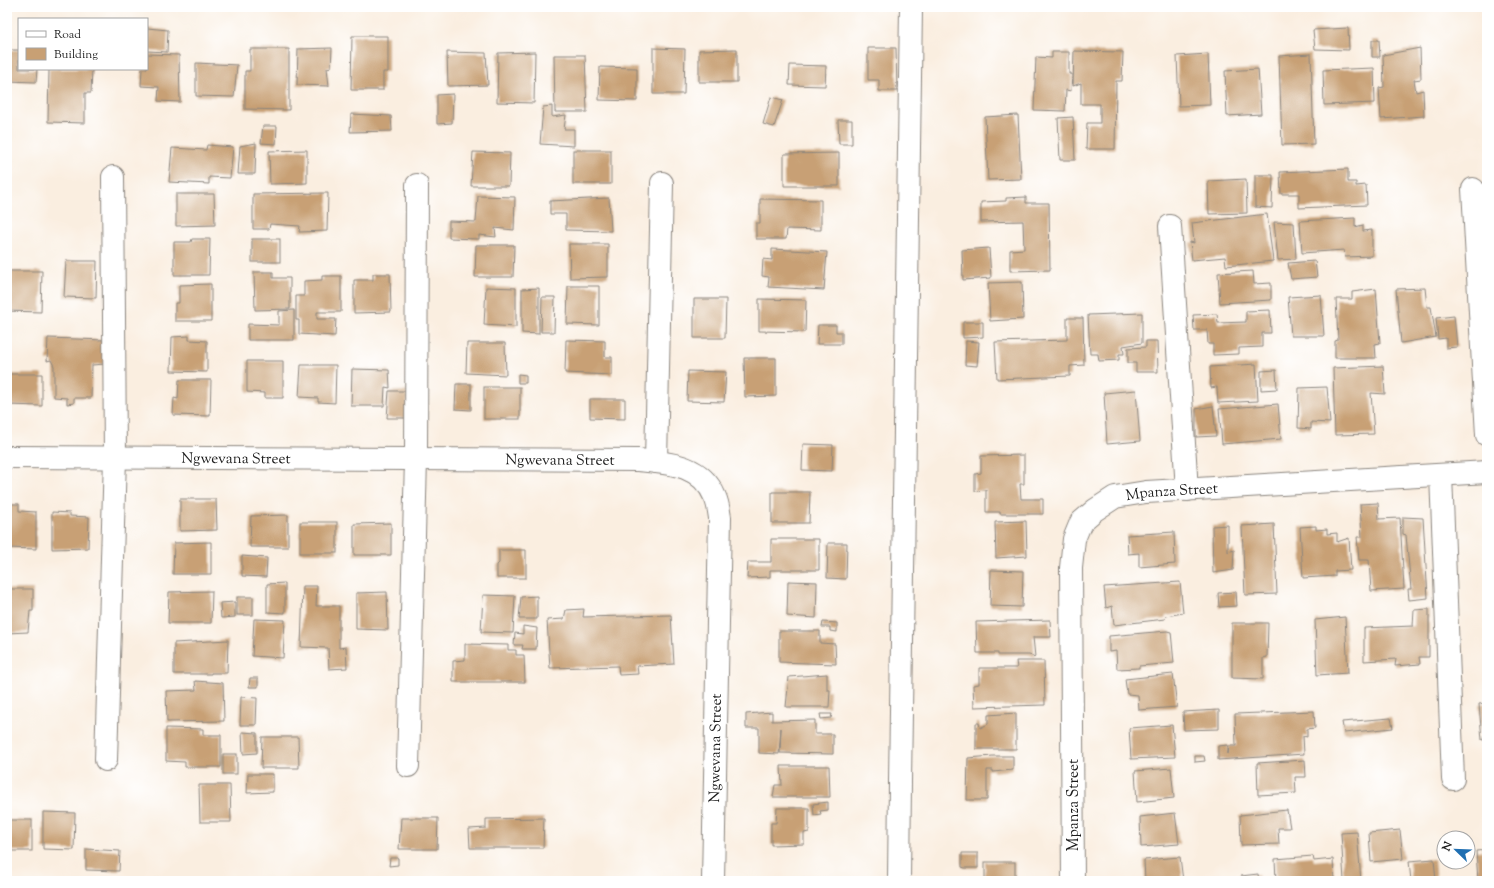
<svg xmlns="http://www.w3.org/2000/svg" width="1494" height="888" font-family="'Sorts Mill Goudy',serif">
	<rect width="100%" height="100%" fill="#fff"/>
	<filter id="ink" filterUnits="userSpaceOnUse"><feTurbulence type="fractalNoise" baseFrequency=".025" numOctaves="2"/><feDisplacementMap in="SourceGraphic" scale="8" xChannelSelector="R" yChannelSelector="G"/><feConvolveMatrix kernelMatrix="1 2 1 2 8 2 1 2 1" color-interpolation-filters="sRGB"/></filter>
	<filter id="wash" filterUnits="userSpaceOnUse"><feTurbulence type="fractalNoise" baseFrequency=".012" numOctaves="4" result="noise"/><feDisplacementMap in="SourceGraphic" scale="16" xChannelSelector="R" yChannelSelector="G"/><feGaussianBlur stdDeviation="0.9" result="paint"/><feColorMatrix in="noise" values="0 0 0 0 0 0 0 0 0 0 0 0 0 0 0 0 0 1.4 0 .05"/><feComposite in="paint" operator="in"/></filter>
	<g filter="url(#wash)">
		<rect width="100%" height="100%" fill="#faeee0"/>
		<g id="blocks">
			<g fill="#c8a074">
				<polygon points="147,28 168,30 167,52 147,51"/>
				<polygon points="1348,28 1349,50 1315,49 1313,30"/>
				<polygon points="352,36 388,36 388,72 383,72 383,90 351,90"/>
				<polygon points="1372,40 1379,40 1380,57 1372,57"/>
				<polygon points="332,48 331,67 327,68 329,86 297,85 298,49"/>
				<polygon points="653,48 685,49 684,94 653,94"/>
				<polygon points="868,48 896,48 897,91 879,91 879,80 868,80"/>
				<polygon points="1420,48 1421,79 1414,80 1416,92 1423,90 1424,116 1381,119 1379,88 1384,87 1383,55"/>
				<polygon points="250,49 289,49 289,110 245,109 245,71 250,71"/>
				<polygon points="737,49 737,82 699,82 699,50"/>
				<polygon points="7,50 19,50 19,69 37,69 36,82 7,81"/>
				<polygon points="1074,51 1123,52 1122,81 1116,81 1115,149 1086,149 1087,123 1100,123 1100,104 1081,104 1081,83 1073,86"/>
				<polygon points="447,52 486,53 488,85 448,86"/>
				<polygon points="535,52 534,103 497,102 498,53"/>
				<polygon points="1052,52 1069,52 1069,74 1072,74 1071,91 1066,90 1065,111 1034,110 1036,57 1052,58"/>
				<polygon points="147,54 179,55 180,102 158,101 159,87 141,86 142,69 147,69"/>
				<polygon points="1208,54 1210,105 1179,106 1177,56"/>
				<polygon points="1311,54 1314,144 1282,145 1279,56"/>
				<polygon points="554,55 585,55 587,112 555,112"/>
				<polygon points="196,63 237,65 234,97 196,96"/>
				<polygon points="790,65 826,66 825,86 789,85"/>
				<polygon points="600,67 637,68 637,101 599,100"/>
				<polygon points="1374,68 1375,103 1324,105 1323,70"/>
				<polygon points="49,69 92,69 91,93 85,93 85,123 48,122"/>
				<polygon points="1258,69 1261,114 1227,116 1225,71"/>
				<polygon points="453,94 452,123 437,124 437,95"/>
				<polygon points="771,97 783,100 774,127 763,124"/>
				<polygon points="552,106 552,117 566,115 564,129 574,129 574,146 540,144 543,107"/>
				<polygon points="351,114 391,116 392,131 350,132"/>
				<polygon points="1018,115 1021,179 988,180 985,117"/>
				<polygon points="1073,117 1075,160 1060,160 1058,118"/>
				<polygon points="838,120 852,120 852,144 839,144"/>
				<polygon points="7,123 9,123 8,140 7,140"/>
				<polygon points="263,126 277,126 276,144 261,143"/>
				<polygon points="256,143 255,174 238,174 240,146"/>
				<polygon points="207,145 233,147 230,178 209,177 209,184 169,182 172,148 206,150"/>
				<polygon points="307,150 307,183 270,184 269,151"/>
				<rect x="573" y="150" width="38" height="34"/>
				<polygon points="473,152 510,153 509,186 471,186"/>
				<polygon points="839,153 839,186 784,186 784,154"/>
				<polygon points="1348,169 1348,182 1356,182 1356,186 1366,185 1367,205 1299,208 1299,194 1281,194 1280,172"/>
				<polygon points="1255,175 1273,175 1272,208 1255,207"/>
				<polygon points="1246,179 1247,213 1209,214 1208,181"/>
				<polygon points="328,193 327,231 299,232 300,226 270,224 269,229 253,229 253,194"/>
				<polygon points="176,194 214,194 215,225 176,226"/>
				<polygon points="478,196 515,197 514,230 495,228 496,237 479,235 479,239 449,238 449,221 476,222"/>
				<polygon points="1026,197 1026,203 1049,203 1050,270 1010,271 1010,250 1024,249 1023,221 981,222 981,202 1006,201 1006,198"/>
				<polygon points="609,198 611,231 566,230 566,214 550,214 550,201"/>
				<polygon points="760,199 821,200 821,230 787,229 786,239 756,239 756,223 760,223"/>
				<polygon points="1267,214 1273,261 1226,266 1225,257 1192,260 1190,242 1194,243 1192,223"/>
				<polygon points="1355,218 1355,227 1363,225 1363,231 1372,230 1372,256 1345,257 1344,250 1302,253 1300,221"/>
				<polygon points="1274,222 1294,223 1296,259 1278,260"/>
				<polygon points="192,239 210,239 209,275 174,275 174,242 191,242"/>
				<rect x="252" y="239" width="28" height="23"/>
				<polygon points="569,244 608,244 608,277 570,278"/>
				<polygon points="476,245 514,245 513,277 475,277"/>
				<polygon points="989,248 991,278 963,280 962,250"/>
				<polygon points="772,249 827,252 824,290 768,287 769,277 762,276 763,259 772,260"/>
				<polygon points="66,261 97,261 96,298 64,297"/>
				<polygon points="1315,261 1317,277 1291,279 1288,263"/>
				<polygon points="7,271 42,271 41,312 7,311"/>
				<polygon points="1253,271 1254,284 1271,283 1271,300 1220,303 1218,273"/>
				<polygon points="254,272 273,272 273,278 290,278 290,309 255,310"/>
				<polygon points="373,274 390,274 391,312 354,313 354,280 373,280"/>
				<polygon points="322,276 341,276 341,312 317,312 317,319 336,319 335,336 299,334 299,320 296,320 296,296 304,296 304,281 322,280"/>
				<polygon points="1022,282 1023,319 990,321 988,283"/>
				<polygon points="211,284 211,321 175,321 175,303 179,303 179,285"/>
				<polygon points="568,286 599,286 599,325 567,324"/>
				<polygon points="486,287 516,288 516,327 484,325"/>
				<polygon points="539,288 539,334 522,333 522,289"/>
				<polygon points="1425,288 1427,307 1431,307 1436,337 1401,343 1396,289"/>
				<polygon points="1376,289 1380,343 1375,344 1376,358 1335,358 1335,341 1338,340 1336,299 1352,299 1352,292"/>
				<polygon points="1321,295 1324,336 1291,336 1288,297"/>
				<polygon points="542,297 555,297 554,332 541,332"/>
				<polygon points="694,299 726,299 725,338 694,338"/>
				<polygon points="759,299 806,300 805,332 759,331"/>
				<polygon points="294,310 294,340 248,340 248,324 279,325 279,311"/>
				<polygon points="1270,310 1271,333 1262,333 1262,347 1239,348 1239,354 1213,355 1213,344 1208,344 1207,330 1194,330 1193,315 1217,314 1218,323 1246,322 1246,311"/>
				<polygon points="1142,313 1142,343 1123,346 1124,354 1119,354 1119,360 1099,361 1098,354 1090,354 1088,315"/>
				<polygon points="1454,316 1457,347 1446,348 1446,338 1438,339 1436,318"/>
				<polygon points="1067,318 1083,318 1084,365 1070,366 1070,376 997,379 995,342 1067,340"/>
				<polygon points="963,322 983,322 983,337 963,338"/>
				<polygon points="818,325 836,325 836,332 842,332 842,344 817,344"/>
				<polygon points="189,336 189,340 207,341 207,372 171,371 172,337"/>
				<polygon points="48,338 105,340 105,364 92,365 91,398 74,398 74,403 67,404 67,398 54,397 54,366 51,360 47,361"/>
				<polygon points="566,340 605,341 605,357 612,357 612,375 565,373"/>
				<polygon points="966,341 979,342 977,366 965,365"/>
				<polygon points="1146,341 1157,341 1158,372 1136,372 1136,363 1128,363 1128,348 1146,347"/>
				<polygon points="467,343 505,343 506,375 466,373"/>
				<polygon points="744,358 776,358 776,396 745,397"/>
				<polygon points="247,361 283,361 283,398 265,398 265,393 247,392"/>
				<polygon points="1256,364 1258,401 1218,403 1217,387 1211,388 1210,367"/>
				<polygon points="301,365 336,365 335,403 318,402 318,398 299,397"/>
				<polygon points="1383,366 1385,394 1371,393 1374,434 1335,435 1333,368"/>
				<polygon points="352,369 389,370 390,388 385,387 384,406 351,406"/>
				<polygon points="1276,370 1277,389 1261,390 1261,371"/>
				<polygon points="688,371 726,372 724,402 687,401"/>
				<polygon points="7,374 42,374 42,406 7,405"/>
				<polygon points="518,374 526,375 526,383 518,383"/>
				<polygon points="179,380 211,380 210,416 173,415 174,398 178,399"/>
				<polygon points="456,384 471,384 471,410 455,409"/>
				<rect x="484" y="387" width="36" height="32"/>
				<polygon points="1327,387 1330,423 1311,422 1311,429 1298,428 1299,388"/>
				<polygon points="1136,390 1140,441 1107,444 1104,393"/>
				<polygon points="389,391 407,391 408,418 387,418"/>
				<polygon points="590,399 625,399 625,419 590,418"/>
				<polygon points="1278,404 1281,439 1222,444 1219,409"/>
				<polygon points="1213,406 1216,436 1196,437 1196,409"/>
				<polygon points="803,444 833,445 832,471 802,470"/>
				<polygon points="1024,455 1024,484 1020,484 1021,499 1043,499 1043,514 1000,514 1000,512 986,512 986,490 975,491 975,474 981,473 981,456"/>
				<polygon points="772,492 810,492 809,523 772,523"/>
				<polygon points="180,499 216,499 217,530 180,531"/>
				<polygon points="1378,503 1379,519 1400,518 1404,589 1371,591 1369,560 1359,560 1357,537 1362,537 1360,504"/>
				<polygon points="7,504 19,504 19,511 36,512 36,549 7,548"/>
				<polygon points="52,512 70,513 70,516 89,517 88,548 52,549"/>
				<polygon points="288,515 288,547 250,547 251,516"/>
				<polygon points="1403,517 1423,518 1428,598 1409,600 1408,589 1411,589 1406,535 1403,534"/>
				<polygon points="1026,521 1027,556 996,558 995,522"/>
				<rect x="300" y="522" width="37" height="31"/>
				<polygon points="391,523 391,555 354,555 354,524"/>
				<polygon points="1274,524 1277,594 1245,595 1242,526"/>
				<polygon points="1228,525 1228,552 1234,550 1233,570 1213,573 1212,526"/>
				<polygon points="1316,526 1316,530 1327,529 1327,534 1337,533 1337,542 1349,538 1351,570 1335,571 1335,576 1303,578 1300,527"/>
				<polygon points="1174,532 1175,564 1139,567 1139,553 1128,554 1127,535"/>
				<polygon points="771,539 819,539 819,570 770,570 770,577 747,578 748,562 771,562"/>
				<polygon points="211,542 211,574 173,574 174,543"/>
				<polygon points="828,543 847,543 846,579 827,578"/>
				<polygon points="499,550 526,550 526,578 497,578 497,565 499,563"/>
				<polygon points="242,556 267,558 266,577 242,576"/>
				<polygon points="991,570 1023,571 1022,607 990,606"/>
				<polygon points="788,581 817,582 816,618 787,616"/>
				<polygon points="1180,582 1183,613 1166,616 1165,619 1114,625 1112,606 1106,608 1104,587"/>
				<polygon points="285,583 285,613 267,612 267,584"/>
				<polygon points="303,586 317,586 316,606 339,606 339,648 346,647 347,668 329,669 328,648 301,647"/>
				<polygon points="7,589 33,589 33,611 30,611 28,632 7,633"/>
				<polygon points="212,591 211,623 168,623 169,592"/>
				<polygon points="387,592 388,630 356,629 356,593"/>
				<polygon points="1236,592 1237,606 1219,607 1218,593"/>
				<polygon points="483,595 515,596 513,633 481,632"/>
				<polygon points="537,596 537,619 519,619 521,597"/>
				<rect x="237" y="597" width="16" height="18"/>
				<polygon points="235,602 235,617 221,618 220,603"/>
				<polygon points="584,609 583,617 671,615 674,664 637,666 638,674 619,675 618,666 550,668 547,620 564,619 566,610"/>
				<polygon points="1429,609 1429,657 1419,657 1420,664 1395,666 1396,659 1364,661 1364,628 1413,626 1414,610"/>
				<polygon points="1345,617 1348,673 1317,675 1315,620"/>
				<polygon points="254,619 285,620 283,658 252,656"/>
				<polygon points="1050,620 1051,637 1033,637 1035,657 1029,655 998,655 998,653 977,653 976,622"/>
				<polygon points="823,622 837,623 837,632 830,631 830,627 822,627"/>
				<polygon points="1232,623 1268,623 1267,657 1263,658 1263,679 1232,678"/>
				<polygon points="523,626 537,628 536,649 522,649 523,645 514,645 515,633 523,634"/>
				<polygon points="779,631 820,631 820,643 835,644 836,664 779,662"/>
				<polygon points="1167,631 1171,632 1174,663 1139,666 1139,668 1117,669 1116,651 1109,652 1109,636"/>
				<polygon points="228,640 227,673 211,673 211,674 174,674 174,643"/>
				<polygon points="465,644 508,645 508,650 516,650 516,655 524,655 525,682 453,682 453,661 465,660"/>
				<polygon points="1016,661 1044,661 1045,705 974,707 973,685 979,684 979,668 1017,668"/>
				<polygon points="827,674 827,690 830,690 829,707 786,707 789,677"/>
				<polygon points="1173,674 1177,707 1139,710 1138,695 1127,694 1125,679"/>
				<polygon points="250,678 258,678 258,687 249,687"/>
				<polygon points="195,681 223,683 224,721 167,722 166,691 196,690"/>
				<polygon points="241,697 257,698 256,725 240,725"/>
				<polygon points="1487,703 1487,739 1482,740 1479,704"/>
				<polygon points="1219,710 1219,729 1184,730 1183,712"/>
				<polygon points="1314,711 1315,728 1307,729 1307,737 1303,736 1304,754 1218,760 1218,746 1228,745 1228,754 1229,746 1236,746 1235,714"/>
				<polygon points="772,712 772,721 815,720 815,734 833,734 833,754 780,753 781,728 779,754 759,753 759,728 746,728 746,714"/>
				<polygon points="1016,713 1016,749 976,749 976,723 979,723 980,728 988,724 988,715"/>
				<polygon points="820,714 832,714 831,718 821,719"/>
				<polygon points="1391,718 1393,728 1344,733 1342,722"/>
				<polygon points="1172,725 1175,757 1131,759 1129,728"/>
				<polygon points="166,728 203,729 203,735 221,735 221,767 185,767 185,762 166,761"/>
				<polygon points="242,732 257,733 257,753 243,754"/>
				<polygon points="262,737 298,737 299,768 261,768"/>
				<rect x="223" y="754" width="14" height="20"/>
				<polygon points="993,756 1013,756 1013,770 993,772 993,770 987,770 987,800 967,800 968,758"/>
				<polygon points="1195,756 1204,756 1205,761 1195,762"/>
				<polygon points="1305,760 1306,777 1295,777 1296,793 1258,795 1257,763"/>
				<polygon points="781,766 829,766 830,797 773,797 775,785 782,785"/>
				<polygon points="1171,768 1174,798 1137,802 1135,771"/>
				<polygon points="248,774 273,774 273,792 247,793"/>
				<polygon points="199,785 230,785 231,822 200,822"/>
				<polygon points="828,802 828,810 820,811 821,814 814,815 813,804"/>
				<polygon points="777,808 809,808 809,832 804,833 804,844 771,845 771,823 776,823"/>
				<polygon points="1287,810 1290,828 1278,828 1279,844 1241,845 1240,815"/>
				<polygon points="43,812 75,813 74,850 43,849"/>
				<polygon points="1175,813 1179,844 1141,847 1140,817"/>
				<polygon points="401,818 438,818 437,849 399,849"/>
				<polygon points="544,818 543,848 470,848 469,829 486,828 486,819"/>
				<rect x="7" y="820" width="25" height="31"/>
				<polygon points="1400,830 1403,859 1371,862 1369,833"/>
				<polygon points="1357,832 1361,881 1344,881 1341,833"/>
				<polygon points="86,849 120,851 119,871 86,870"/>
				<polygon points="1487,850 1487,881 1478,881 1476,851"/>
				<polygon points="962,853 978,853 978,868 965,868 962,867"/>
				<polygon points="1313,856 1314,861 1333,859 1334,881 1276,881 1275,859"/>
				<polygon points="1180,857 1183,881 1145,881 1144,860"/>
				<polygon points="390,858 398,858 398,865 389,866"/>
				<polygon points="1434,859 1436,881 1411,881 1409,861"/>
				<rect x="985" y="862" width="30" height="19"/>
				<polygon points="1258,874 1259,881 1241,881 1241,876"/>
			</g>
		</g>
	</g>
	<g filter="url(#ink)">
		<use href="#blocks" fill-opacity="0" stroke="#8b857e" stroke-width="1"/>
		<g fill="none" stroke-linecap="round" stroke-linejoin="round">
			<g stroke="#8b857e" stroke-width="24">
				<g id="minor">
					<polyline points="1473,189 1487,435"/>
					<polyline points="1170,226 1187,490"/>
					<path id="s1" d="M7,457l631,3c31,3 63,4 77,37 3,6 4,14 5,21l-7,363"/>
					<polyline points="656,462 662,183"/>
					<polyline points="1441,475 1453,779"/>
					<polyline points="106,760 115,458 113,177"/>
					<polyline points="408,766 416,459 417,185"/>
					<polyline points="899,881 900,782 911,7"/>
					<path id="s2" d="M1073,881l-2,-313 3,-29 7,-17 14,-12 20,-13 31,-5 341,-20"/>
				</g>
			</g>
			<use href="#minor" stroke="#fff" stroke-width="22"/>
		</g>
	</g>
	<g text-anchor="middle" stroke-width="3" stroke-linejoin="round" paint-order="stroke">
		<g font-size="15" fill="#1c1c1c" stroke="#fff">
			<text dy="5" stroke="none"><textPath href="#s1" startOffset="229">Ngwevana Street</textPath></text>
			<text dy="5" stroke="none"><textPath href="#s1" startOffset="553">Ngwevana Street</textPath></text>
			<text dy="5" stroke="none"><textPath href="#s2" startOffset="460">Mpanza Street</textPath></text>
			<text transform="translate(715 748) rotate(-89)" y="5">Ngwevana Street</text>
			<text transform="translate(1073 805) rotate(-90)" y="5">Mpanza Street</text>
		</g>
	</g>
	<rect width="1494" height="888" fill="none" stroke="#fff" stroke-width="24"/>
	<rect x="18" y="18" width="130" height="52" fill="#ffffff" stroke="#a4a4a4"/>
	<rect x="26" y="31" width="20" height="6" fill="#ffffff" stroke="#a4a4a4"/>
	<text x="54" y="38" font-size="12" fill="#1c1c1c">Road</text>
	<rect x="26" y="48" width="20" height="12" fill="#c8a074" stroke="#a4a4a4"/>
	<text x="54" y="58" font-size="12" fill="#1c1c1c">Building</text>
	<g transform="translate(1456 850) rotate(293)"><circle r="19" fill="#ffffff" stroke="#a4a4a4"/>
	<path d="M0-3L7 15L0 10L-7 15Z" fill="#1f6fb2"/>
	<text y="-6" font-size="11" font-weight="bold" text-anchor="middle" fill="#1c1c1c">N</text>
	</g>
</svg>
